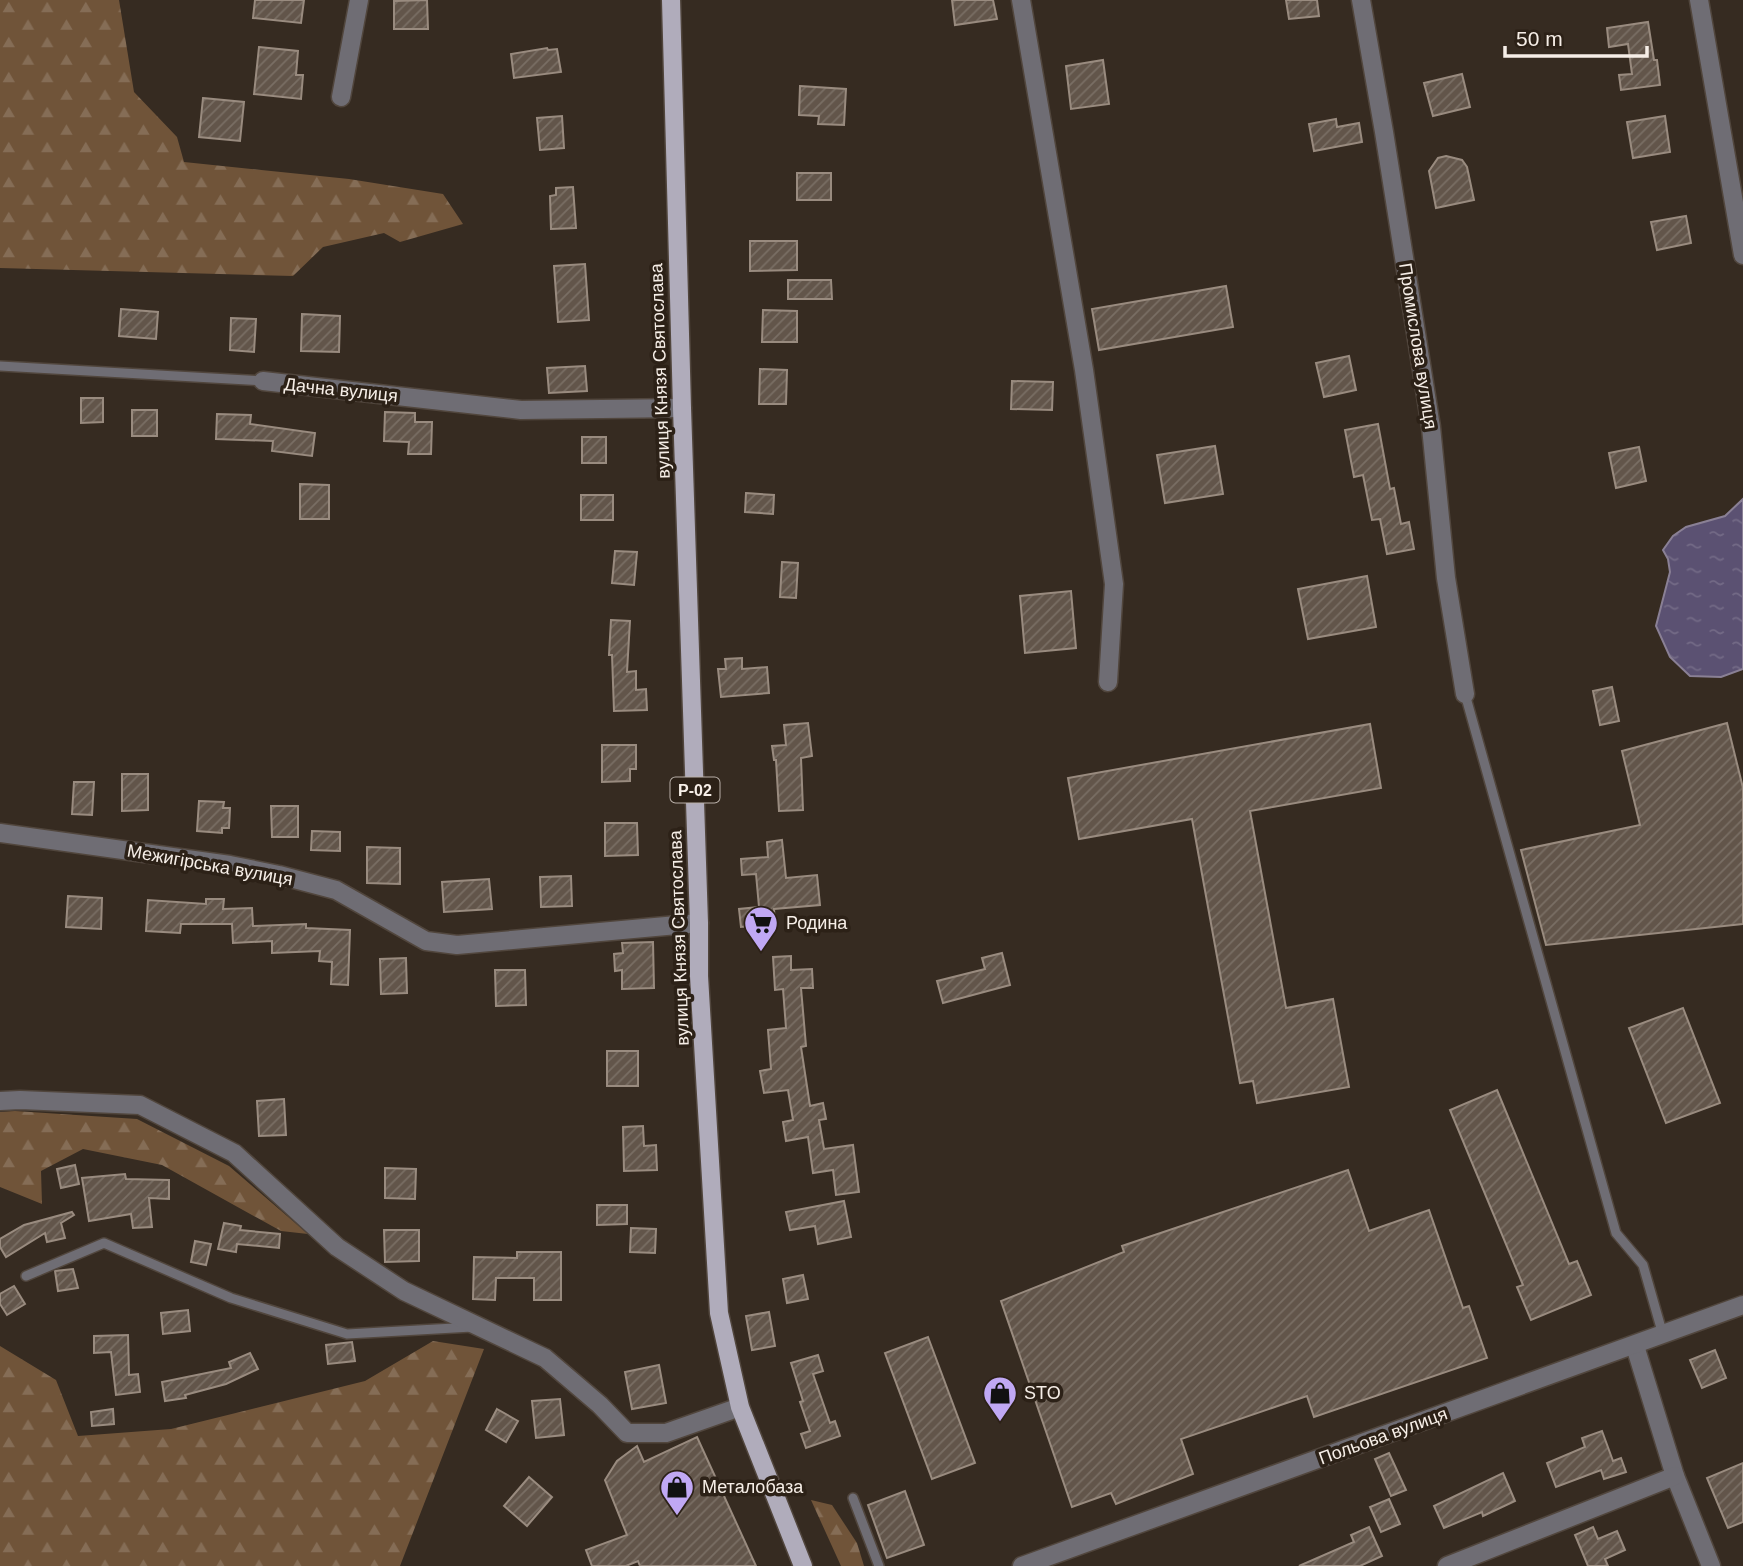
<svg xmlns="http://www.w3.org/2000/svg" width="1743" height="1566" font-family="Helvetica,sans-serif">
	<defs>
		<pattern id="forest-firs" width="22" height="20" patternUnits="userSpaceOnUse" patternTransform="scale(1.75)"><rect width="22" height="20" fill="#705439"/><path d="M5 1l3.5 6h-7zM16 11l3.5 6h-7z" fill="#856d56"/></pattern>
		<pattern id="water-ripples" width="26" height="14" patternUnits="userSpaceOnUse" patternTransform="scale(1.75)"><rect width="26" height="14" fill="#5b5172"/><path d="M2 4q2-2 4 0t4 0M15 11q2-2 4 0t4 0" fill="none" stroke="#736a86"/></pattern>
		<pattern id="building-hatch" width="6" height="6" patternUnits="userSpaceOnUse" patternTransform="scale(1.75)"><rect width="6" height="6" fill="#62554a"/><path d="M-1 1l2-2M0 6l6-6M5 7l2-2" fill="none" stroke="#796e64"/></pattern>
	</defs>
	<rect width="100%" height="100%" fill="#362b21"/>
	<g fill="url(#forest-firs)">
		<polygon points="0,0 119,0 134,92 177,137 184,162 349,179 443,194 463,224 400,242 384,233 323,247 293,276 0,268"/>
		<polygon points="15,1111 137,1119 229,1166 308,1234 281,1231 162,1165 83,1149 41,1171 42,1204 0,1187 0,1112"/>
		<polygon points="433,1341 484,1349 400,1566 0,1566 0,1346 56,1380 78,1436 171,1429 365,1381"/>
		<polygon points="811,1500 832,1505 857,1543 864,1566 841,1566"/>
	</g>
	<polygon fill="url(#water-ripples)" stroke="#8a8095" stroke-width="2" points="1743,499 1743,669 1721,677 1690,676 1670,657 1656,626 1670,572 1668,559 1663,550 1673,536 1686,527 1725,516"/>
	<g fill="url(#building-hatch)" stroke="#998b7f" stroke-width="2">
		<polygon points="255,0 304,0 301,23 253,18"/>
		<polygon points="427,0 428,29 394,29 394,1"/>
		<polygon points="952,0 993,0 997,19 955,25"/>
		<polygon points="1286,0 1317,0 1319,16 1289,19"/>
		<polygon points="1648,22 1654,60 1657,60 1660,85 1621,90 1619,75 1632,74 1628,44 1609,47 1607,28"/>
		<polygon points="259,47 298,51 296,75 303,75 301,99 254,94"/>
		<polygon points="547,48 548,50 557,49 561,72 514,78 511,54"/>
		<polygon points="1103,60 1109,104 1071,109 1066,66"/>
		<polygon points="1462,74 1470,107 1433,116 1424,83"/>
		<polygon points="800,86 846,89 844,125 818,124 819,116 799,115"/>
		<polygon points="203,98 244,102 240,141 199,137"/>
		<polygon points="562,116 564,148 540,150 537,118"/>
		<polygon points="1665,116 1670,152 1633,158 1627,122"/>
		<polygon points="1336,119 1337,127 1359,123 1362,142 1314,151 1309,124"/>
		<polygon points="1446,156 1462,160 1467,167 1474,200 1436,208 1429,171 1438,158"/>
		<rect x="797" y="173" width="34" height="27"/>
		<polygon points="573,187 576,228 551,229 550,196 556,195 556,188"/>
		<polygon points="1686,216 1691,243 1657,250 1651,222"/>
		<polygon points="750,241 797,241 797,270 750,271"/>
		<polygon points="585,264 589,320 558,322 554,266"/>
		<polygon points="788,280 831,280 832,299 788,299"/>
		<polygon points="1226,286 1233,327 1099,350 1092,309"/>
		<polygon points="121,309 158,312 156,339 119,336"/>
		<polygon points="763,310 797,311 797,342 762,342"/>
		<polygon points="302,314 340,316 339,352 301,351"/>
		<polygon points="231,318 256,319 254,352 230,350"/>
		<polygon points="1349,356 1356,390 1324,397 1316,363"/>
		<polygon points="585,366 587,391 549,393 547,368"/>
		<polygon points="760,369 787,370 786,404 759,404"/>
		<polygon points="1012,381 1053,382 1052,410 1011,409"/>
		<polygon points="81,398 103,398 103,422 81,423"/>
		<rect x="132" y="410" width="25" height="26"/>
		<polygon points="385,412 415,413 415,422 432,422 431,454 408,454 409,442 384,441"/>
		<polygon points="217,414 251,415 250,424 315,433 312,456 272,451 273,441 216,439"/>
		<polygon points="1378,424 1390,489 1394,488 1401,524 1409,522 1414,549 1387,554 1380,519 1372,520 1363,475 1354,477 1345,430"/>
		<rect x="582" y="437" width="24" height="26"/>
		<polygon points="1215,446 1223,494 1165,503 1157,455"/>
		<polygon points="1639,447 1646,481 1616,488 1609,453"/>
		<polygon points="300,484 329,485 329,519 300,519"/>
		<polygon points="746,493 774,495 773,514 745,512"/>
		<rect x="581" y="495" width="32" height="25"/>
		<polygon points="615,551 637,552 634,585 612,583"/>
		<polygon points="782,562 798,563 796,598 780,597"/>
		<polygon points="1367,576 1376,627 1308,639 1298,589"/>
		<polygon points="1071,591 1076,648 1025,653 1020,596"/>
		<polygon points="611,620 630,621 627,672 636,671 636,690 646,689 647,710 614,711 612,655 609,655"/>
		<polygon points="742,658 742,669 767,667 769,693 721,697 718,669 726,669 725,659"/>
		<polygon points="1612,687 1619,721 1600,725 1593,691"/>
		<polygon points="808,723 812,756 801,758 803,810 779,811 776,760 774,760 772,746 786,745 784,725"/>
		<polygon points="1727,723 1743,788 1743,924 1546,945 1521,850 1640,825 1622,751"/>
		<polygon points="1370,724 1381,788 1250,811 1286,1008 1333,999 1349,1087 1257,1103 1253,1081 1240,1083 1192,819 1079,839 1068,778"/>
		<polygon points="602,745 636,745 636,769 630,769 630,781 602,782"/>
		<polygon points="122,774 148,774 148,810 122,811"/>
		<polygon points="74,782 94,782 92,815 72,814"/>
		<polygon points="199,801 224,802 223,808 230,808 229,828 222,828 222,833 197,831"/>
		<polygon points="271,806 298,806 298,837 272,837"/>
		<polygon points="605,823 637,823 638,855 605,856"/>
		<polygon points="312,831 340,832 340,851 311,850"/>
		<polygon points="782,840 786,878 817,875 820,905 774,909 775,924 741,927 739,909 759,907 756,874 742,875 741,859 768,857 767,842"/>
		<polygon points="367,847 400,848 400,884 367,883"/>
		<polygon points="571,876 572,906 541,907 540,877"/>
		<polygon points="489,879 492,909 444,912 442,882"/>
		<polygon points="68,896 102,898 101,929 66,927"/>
		<polygon points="206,899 224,899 223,909 252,908 253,926 306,924 306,928 350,930 348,985 331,984 332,962 319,961 320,951 272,953 272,941 233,943 232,924 181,924 180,933 146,931 148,900 206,904"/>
		<polygon points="653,942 654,988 622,989 622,970 615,971 614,954 623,953 622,943"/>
		<polygon points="1002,953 1010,985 943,1003 937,981 985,969 982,958"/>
		<polygon points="791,956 791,970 812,969 813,988 801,988 806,1046 801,1047 810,1106 823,1103 826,1119 819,1120 824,1149 853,1145 859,1192 836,1195 833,1170 813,1173 808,1137 786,1141 783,1122 793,1120 788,1090 764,1093 760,1071 771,1069 768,1030 786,1028 783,989 775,990 773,957"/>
		<polygon points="406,958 407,993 381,994 380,959"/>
		<polygon points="495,970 525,970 526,1005 496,1006"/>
		<polygon points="1683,1008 1720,1103 1666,1123 1629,1028"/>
		<rect x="607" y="1051" width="31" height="35"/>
		<polygon points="1497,1090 1569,1264 1577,1261 1591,1295 1531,1320 1517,1287 1523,1285 1450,1110"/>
		<polygon points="284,1099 286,1135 259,1136 257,1101"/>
		<polygon points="643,1126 644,1146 656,1145 657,1170 624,1171 623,1127"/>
		<polygon points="75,1165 79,1184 61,1188 57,1169"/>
		<polygon points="385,1168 416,1169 415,1199 385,1198"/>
		<polygon points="1348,1170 1369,1231 1429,1210 1463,1308 1469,1306 1487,1358 1314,1417 1307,1396 1181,1439 1193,1474 1116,1504 1111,1493 1072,1507 1001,1301 1124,1252 1122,1246"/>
		<polygon points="125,1174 126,1179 169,1180 169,1199 149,1198 152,1227 133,1228 131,1214 89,1221 82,1178"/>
		<polygon points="844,1201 851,1237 818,1244 815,1226 790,1230 786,1212"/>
		<polygon points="597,1205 627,1205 627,1224 597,1225"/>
		<polygon points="72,1212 74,1215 61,1223 65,1238 47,1242 45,1233 6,1257 0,1247 0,1239 24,1225"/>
		<polygon points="224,1223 241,1226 240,1230 280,1234 279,1248 237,1244 236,1252 218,1249"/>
		<polygon points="631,1228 656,1229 655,1253 630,1252"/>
		<polygon points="384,1230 419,1230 419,1261 385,1262"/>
		<polygon points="195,1241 211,1244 206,1265 191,1262"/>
		<polygon points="517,1252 561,1252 561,1300 534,1300 534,1278 496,1278 495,1300 473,1299 474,1257 517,1258"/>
		<polygon points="73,1269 78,1288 58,1291 55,1271"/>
		<polygon points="803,1275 808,1299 787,1303 783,1279"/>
		<polygon points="14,1286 25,1304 7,1315 0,1304 0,1294"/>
		<polygon points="188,1310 190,1331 163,1334 161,1313"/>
		<polygon points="769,1312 775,1346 752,1350 746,1316"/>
		<polygon points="128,1335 129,1375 138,1374 140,1392 116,1395 111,1352 94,1353 94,1336"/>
		<polygon points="928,1337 975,1463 932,1479 885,1353"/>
		<polygon points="352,1342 355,1361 328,1364 326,1345"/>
		<polygon points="1715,1350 1726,1378 1702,1388 1690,1360"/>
		<polygon points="250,1353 258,1369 226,1384 185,1395 186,1398 165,1401 162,1382 231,1368 229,1362"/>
		<polygon points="818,1355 823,1371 813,1374 830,1423 835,1421 840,1436 806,1448 801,1434 810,1431 800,1402 803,1401 791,1363"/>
		<polygon points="659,1365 666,1403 632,1409 625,1372"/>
		<polygon points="560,1399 564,1435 536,1438 532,1401"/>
		<polygon points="113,1409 114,1424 92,1426 91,1412"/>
		<polygon points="497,1409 518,1421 506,1442 486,1430"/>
		<polygon points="1602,1431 1613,1461 1621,1458 1626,1472 1604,1479 1601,1470 1556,1487 1547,1463 1585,1447 1582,1438"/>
		<polygon points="697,1437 756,1566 640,1566 638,1561 626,1566 592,1566 586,1550 627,1535 605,1480 617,1461 637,1446 644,1462"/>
		<polygon points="1389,1453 1406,1490 1391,1496 1375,1459"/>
		<polygon points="1743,1463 1743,1522 1728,1528 1707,1478"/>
		<polygon points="1503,1473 1515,1501 1483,1516 1482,1512 1444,1528 1434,1506"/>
		<polygon points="529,1477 552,1497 527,1526 504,1506"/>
		<polygon points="905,1491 924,1545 887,1558 868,1505"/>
		<polygon points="1389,1499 1400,1524 1381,1532 1370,1507"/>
		<polygon points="1369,1527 1382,1556 1360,1566 1299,1566 1354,1542 1351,1535"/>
		<polygon points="1593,1527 1598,1539 1617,1531 1625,1550 1605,1559 1608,1566 1588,1566 1575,1535"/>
	</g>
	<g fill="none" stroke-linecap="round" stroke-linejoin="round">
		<g stroke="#51463d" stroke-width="12">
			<g id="lane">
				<polyline points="0,366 263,381"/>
				<polyline points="1465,694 1616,1233 1643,1265 1663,1335"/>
				<polyline points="26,1276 104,1243 231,1298 347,1334 472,1327"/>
				<polyline points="853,1498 879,1566"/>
			</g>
		</g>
		<g stroke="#51463d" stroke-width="21">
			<g id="street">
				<polyline points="1021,0 1084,370 1114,584 1108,682"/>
				<polyline points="1361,0 1384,132 1431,427 1446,578 1465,694"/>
				<polyline points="1699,0 1743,255"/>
				<polyline points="341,97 359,0"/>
				<polyline points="263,381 521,410 682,408"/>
				<polyline points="0,833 230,865 279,875 336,890 426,941 457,945 699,923"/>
				<polyline points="0,1101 20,1100 140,1105 234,1153 337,1247 404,1291 545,1358 600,1405 627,1433 666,1433 740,1407"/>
				<polyline points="1635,1346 1675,1476 1711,1566"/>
				<polyline points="1022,1566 1743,1305"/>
				<polyline points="1447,1566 1675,1476"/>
			</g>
		</g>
		<g stroke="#51463d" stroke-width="21">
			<polyline id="primary" points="671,0 682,408 699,923 699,976 719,1313 740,1407 803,1566"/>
		</g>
		<use href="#lane" stroke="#6f6d74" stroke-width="9"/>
		<use href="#street" stroke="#6f6d74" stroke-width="18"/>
		<use href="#primary" stroke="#b0acbb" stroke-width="18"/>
	</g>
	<defs>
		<g id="supermarket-pin" transform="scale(1.75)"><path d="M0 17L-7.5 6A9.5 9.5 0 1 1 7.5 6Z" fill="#c0a8f4" stroke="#2c2117"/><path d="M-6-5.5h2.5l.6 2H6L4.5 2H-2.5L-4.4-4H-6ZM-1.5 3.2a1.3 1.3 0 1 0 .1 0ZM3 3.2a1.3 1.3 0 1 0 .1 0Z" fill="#111"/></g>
		<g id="shop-pin" transform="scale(1.75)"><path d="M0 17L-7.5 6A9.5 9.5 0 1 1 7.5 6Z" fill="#c0a8f4" stroke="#2c2117"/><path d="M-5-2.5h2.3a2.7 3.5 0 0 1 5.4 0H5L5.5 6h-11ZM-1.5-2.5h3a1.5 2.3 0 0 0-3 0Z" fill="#111"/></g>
	</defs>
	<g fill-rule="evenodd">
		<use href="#supermarket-pin" x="761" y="923"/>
		<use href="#shop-pin" x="1000" y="1393"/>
		<use href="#shop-pin" x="677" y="1487"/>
	</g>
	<g text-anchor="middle" stroke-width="7" stroke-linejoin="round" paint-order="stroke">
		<rect fill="#2c2117" stroke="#b9b0a9" stroke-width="2" x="670.5" y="777.5" width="49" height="25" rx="5"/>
		<g font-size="16" font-weight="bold" fill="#f6eee7">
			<text x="695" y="796">Р-02</text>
		</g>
		<g font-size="18" fill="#f6eee7" stroke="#2c2117">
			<text transform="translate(1418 346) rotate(81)" y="6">Промислова вулиця</text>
			<text transform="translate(660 371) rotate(-92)" y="6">вулиця Князя Святослава</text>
			<text transform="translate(341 390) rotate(6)" y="6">Дачна вулиця</text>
			<text transform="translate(210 865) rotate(10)" y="6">Межигірська вулиця</text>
			<text transform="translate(679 938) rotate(-92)" y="6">вулиця Князя Святослава</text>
			<text transform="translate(1383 1436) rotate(-20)" y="6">Польова вулиця</text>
		</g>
		<g font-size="18" fill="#f6eee7" stroke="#2c2117" text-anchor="start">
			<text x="786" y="929">Родина</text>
			<text x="1024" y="1399">STO</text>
			<text x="702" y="1493">Металобаза</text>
		</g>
	</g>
	<path d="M1505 46v10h142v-10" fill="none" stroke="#f6eee7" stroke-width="3.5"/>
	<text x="1516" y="46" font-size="21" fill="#f6eee7" stroke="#2c2117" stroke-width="5" paint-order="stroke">50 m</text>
</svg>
